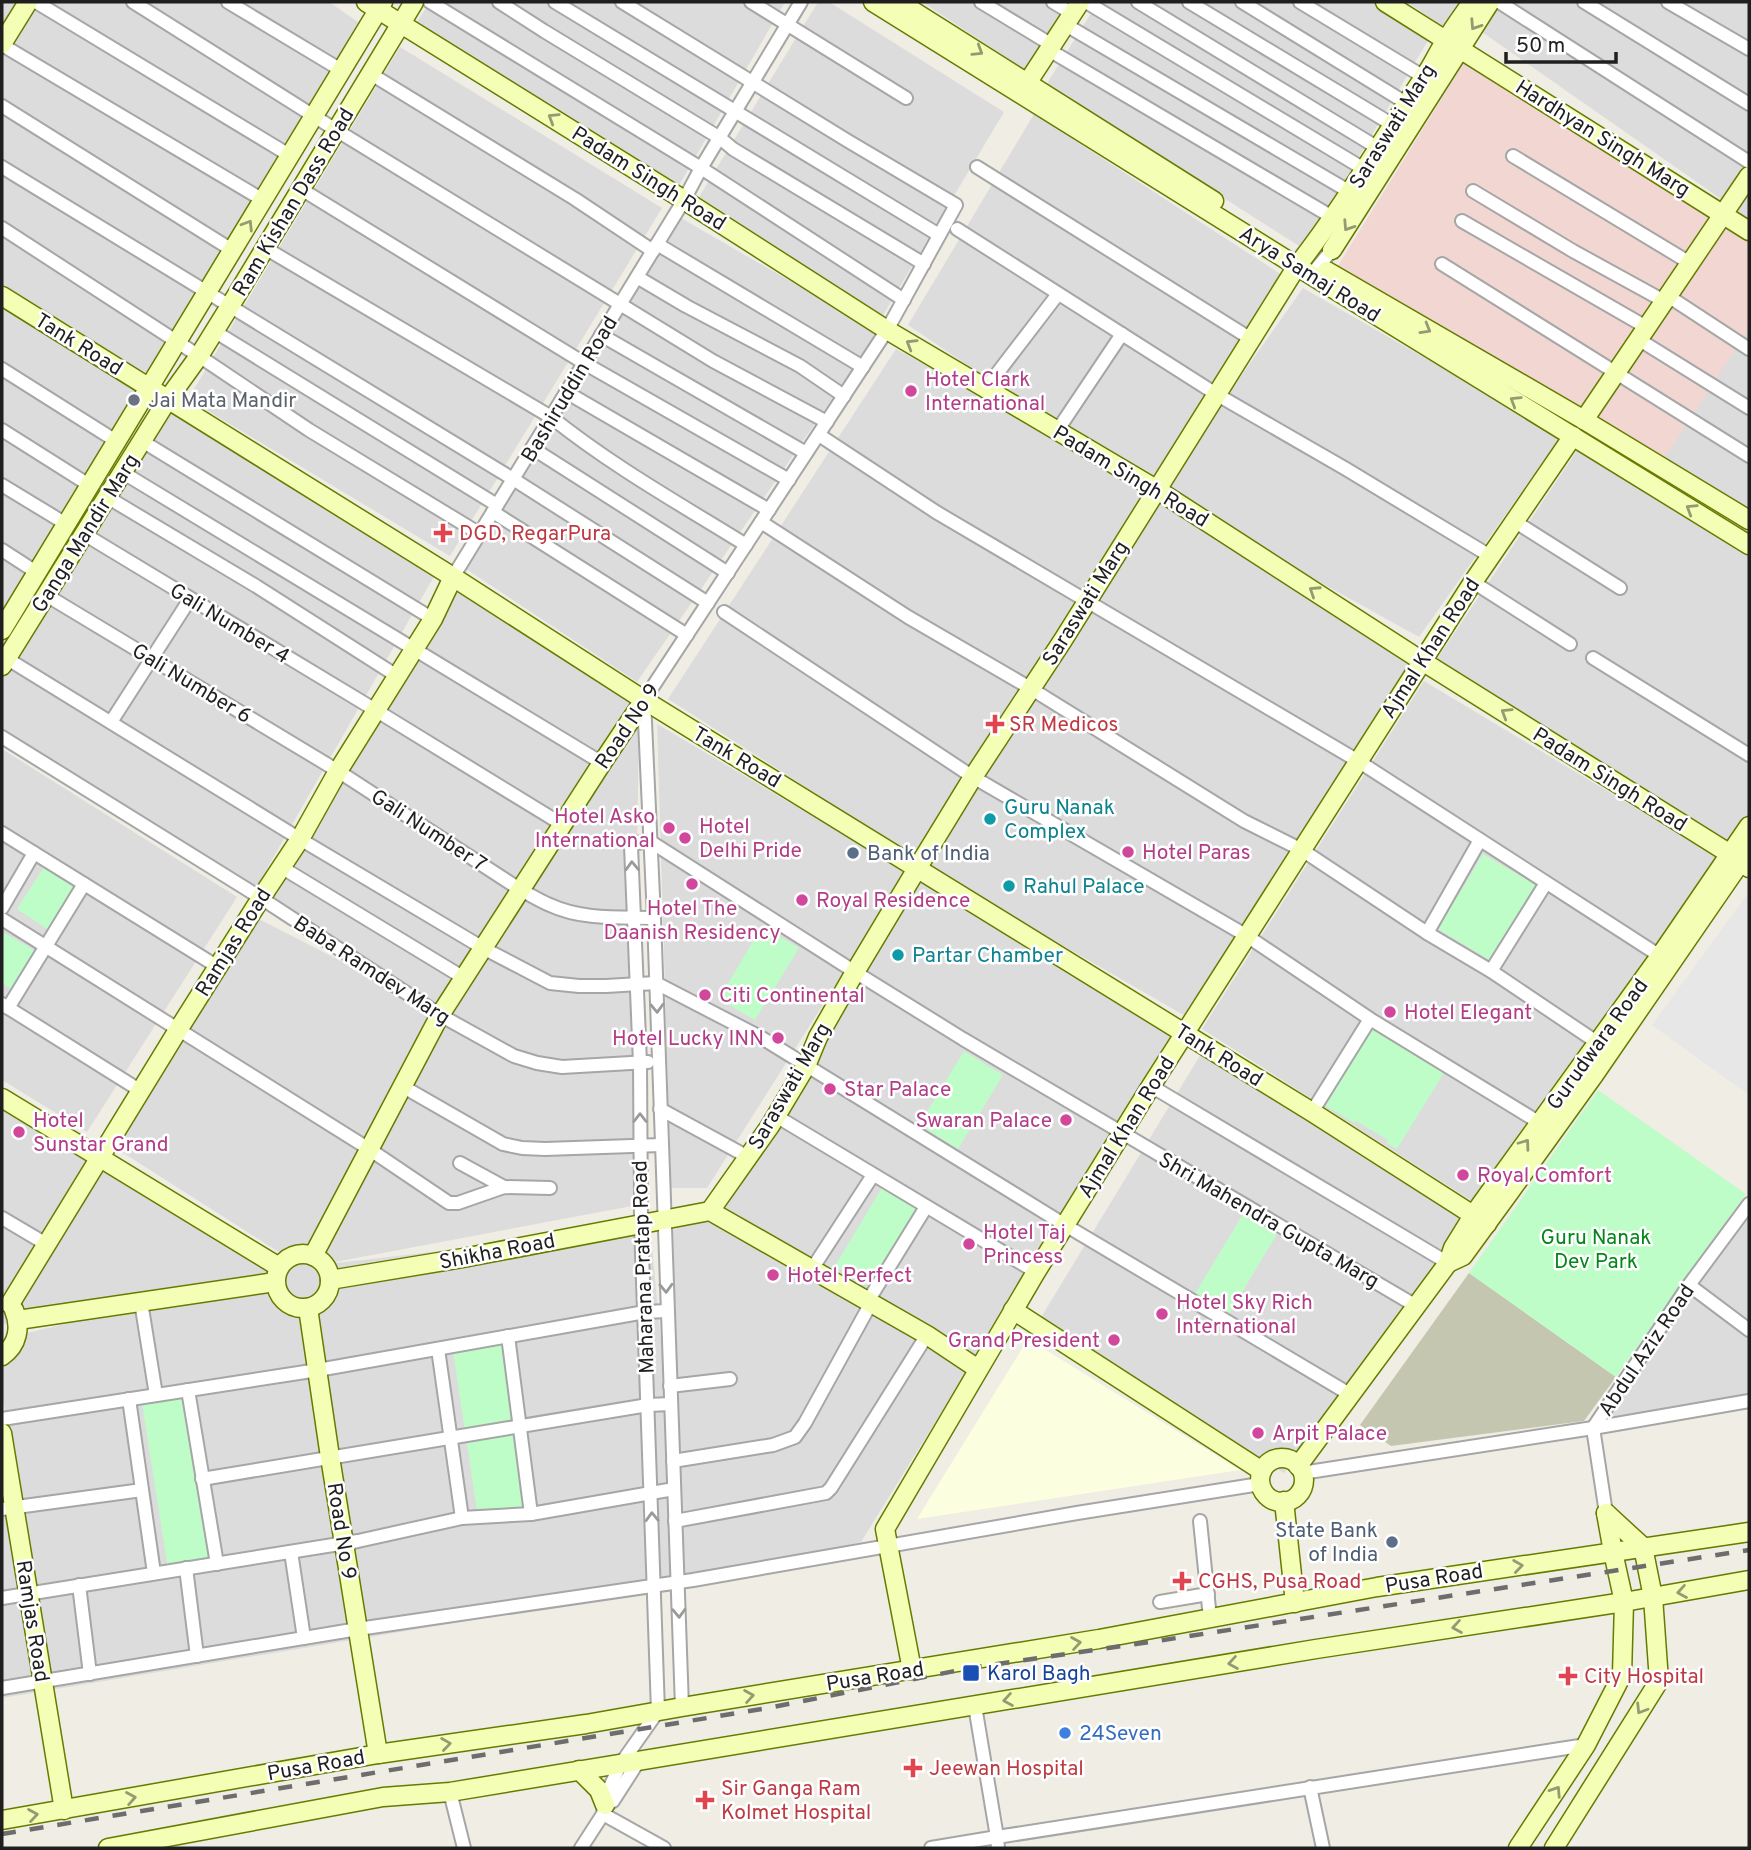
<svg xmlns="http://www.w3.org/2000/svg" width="1751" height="1850" font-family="Overpass,sans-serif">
	<rect width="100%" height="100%" fill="#f0ede4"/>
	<g fill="#dddcdc">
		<polygon points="2,2 329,2 358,22 157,379 2,291"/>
		<polygon points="430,2 785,2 678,187 415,25"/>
		<polygon points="818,2 829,2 1004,112 883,315 699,197"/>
		<polygon points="922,2 1071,2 1027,71"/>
		<polygon points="1098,2 1382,2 1433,32 1304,249 1046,85"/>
		<polygon points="1407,2 1466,2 1449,30"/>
		<polygon points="1502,2 1749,2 1749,535 1601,422 1470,53 1731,206 1482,32"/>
		<polygon points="400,47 662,208 450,556 188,399"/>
		<polygon points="1034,114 1288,279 1167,481 1303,288 1561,436 1419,637 1168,498 1409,664 1194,1021 998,908 1174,1036 861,1542 683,1585 2,1698 2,1497 44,1678 2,1391 2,1366 27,1333 282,1273 2,1324 2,1108 100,1165 296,1263 117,1149 255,917 438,1011 268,897 454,587 632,699 457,997 639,722 632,1206 319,1265 650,1227 683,1568 673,1230 722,1211 926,856 1140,520 914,856 668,699 896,349 1148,487 908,325"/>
		<polygon points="681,218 878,332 637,682 466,569"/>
		<polygon points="2,298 146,387 2,626"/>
		<polygon points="162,404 436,573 254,891 2,733 2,661"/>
		<polygon points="1578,449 1749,556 1749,877 1733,866 1483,1208 1202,1029 1424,681 1719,858 1437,659"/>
		<polygon points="657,724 907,872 707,1188 671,1188"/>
		<polygon points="2,749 237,897 87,1132 2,1080"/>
		<polygon points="1204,1049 1472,1224 1284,1473 1040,1319"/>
		<polygon points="1749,1204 1749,1397 1598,1421"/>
	</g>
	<polygon fill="#f2d6d2" points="1470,53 1742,213 1737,221 1749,229 1749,328 1662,462 1337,267"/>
	<polygon fill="#fcffdf" points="1028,1339 1240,1470 917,1519"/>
	<polygon fill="#c4c6af" points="1469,1273 1616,1377 1584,1421 1391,1446 1360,1425"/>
	<g fill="#befdc8">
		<polygon points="1483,854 1536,885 1491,961 1438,929"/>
		<polygon points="44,867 89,891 56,935 17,909"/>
		<polygon points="762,926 799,948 755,1020 719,999"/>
		<polygon points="4,933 43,955 17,993 2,983 2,936"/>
		<polygon points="1372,1027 1445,1071 1397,1149 1387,1143 1388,1140 1356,1121 1354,1123 1324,1105"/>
		<polygon points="964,1051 1003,1075 958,1149 919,1125"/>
		<polygon points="1598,1090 1746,1194 1616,1377 1469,1273"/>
		<polygon points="883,1186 920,1208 871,1288 835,1266"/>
		<polygon points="1243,1214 1277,1234 1229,1314 1195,1294"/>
		<polygon points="508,1342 533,1509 478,1517 453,1351"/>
		<polygon points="197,1395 223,1561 168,1569 142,1403"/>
	</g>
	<polygon fill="#e7e7e7" points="1749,892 1749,1095 1652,1025"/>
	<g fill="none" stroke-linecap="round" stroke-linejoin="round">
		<g stroke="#a6a6a6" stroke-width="16">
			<g id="street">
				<polyline points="36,2 289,155"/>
				<polyline points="133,2 336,130 713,361 827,422"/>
				<polyline points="228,2 341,70"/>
				<polyline points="430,2 701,168 904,300"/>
				<polyline points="499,2 544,31 720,138 733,149 924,264"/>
				<polyline points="555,2 939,235"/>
				<polyline points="622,2 848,141 956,205 887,330 644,700 654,918 682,1707"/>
				<polyline points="751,2 906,98"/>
				<polyline points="981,2 1052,45"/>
				<polyline points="1053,2 1073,14"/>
				<polyline points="1086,2 1364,169"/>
				<polyline points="1138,2 1378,148"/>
				<polyline points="1189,2 1393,125"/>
				<polyline points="1242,2 1406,103"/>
				<polyline points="1300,2 1424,77"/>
				<polyline points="1499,2 1749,162"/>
				<polyline points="1584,2 1749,104"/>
				<polyline points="1668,2 1749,49"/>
				<polyline points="1066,25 1350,192"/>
				<polyline points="2,45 263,200"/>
				<polyline points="1049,50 1332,217"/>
				<polyline points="371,74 575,199 653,251"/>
				<polyline points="2,106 232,250"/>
				<polyline points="1513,156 1690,263"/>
				<polyline points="2,167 513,479 708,603"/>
				<polyline points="977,167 1251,339"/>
				<polyline points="301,189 584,363 789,480"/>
				<polyline points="1473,191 1573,251 1664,301"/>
				<polyline points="1462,221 1646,327"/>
				<polyline points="2,228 199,356 309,430 480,534"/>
				<polyline points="957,229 1216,394 1346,469 1490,556"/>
				<polyline points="657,244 863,367"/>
				<path d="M265,248l286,169c61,49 129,87 195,128"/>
				<polyline points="1442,264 1749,456"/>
				<polyline points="1311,275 1332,250"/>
				<polyline points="637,277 686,306 800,366 844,396"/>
				<polyline points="1668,296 1749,349"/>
				<polyline points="214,331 497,505"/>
				<polyline points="601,335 806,453"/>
				<polyline points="1638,339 1749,408"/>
				<polyline points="2,369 116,441"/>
				<polyline points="986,388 1058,294"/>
				<polyline points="566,392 769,510"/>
				<polyline points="2,430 89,485"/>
				<polyline points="1057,431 1122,334"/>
				<polyline points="819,435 936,512 1358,761 1660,956"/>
				<polyline points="142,441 433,619"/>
				<polyline points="532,448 728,573"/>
				<polyline points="122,472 602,763"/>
				<polyline points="2,485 66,524"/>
				<polyline points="107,497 256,586 397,676"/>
				<polyline points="493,512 687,635"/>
				<polyline points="1514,521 1620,588"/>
				<polyline points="761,522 908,617 1030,688 1244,821 1302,850 1427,933 1491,971 1598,1043"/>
				<polyline points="84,534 377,711 563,825"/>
				<polyline points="2,550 36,572"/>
				<polyline points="453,577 684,200 701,168 801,2"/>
				<polyline points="1473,582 1570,644"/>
				<path d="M46,595l292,176 183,119c10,5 19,11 29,15 32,15 70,12 104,13"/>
				<polyline points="724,612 973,777 1247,936 1370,1019 1540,1123"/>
				<polyline points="6,658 300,839 483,948 550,983 579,986 606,986 656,983 762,1038 1065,1225 1351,1395"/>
				<polyline points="1593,658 1749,755"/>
				<polyline points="111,722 190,599"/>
				<polyline points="2,737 261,898 440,1015 514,1056 537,1063 562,1067 648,1062"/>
				<polyline points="2,833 218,967"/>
				<polyline points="651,842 855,972 963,1039 1416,1306"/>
				<polyline points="281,867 464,978"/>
				<polyline points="2,908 34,853"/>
				<polyline points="2,919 369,1149 449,1203 458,1203 504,1187 550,1188"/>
				<polyline points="1427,933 1480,840"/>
				<polyline points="1491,971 1546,883"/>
				<polyline points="2,1004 141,1091"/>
				<polyline points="8,1008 84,884"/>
				<polyline points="402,1086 503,1144 522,1148 545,1149 661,1145"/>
				<polyline points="1151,1086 1448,1263"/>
				<polyline points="660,1109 748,1157"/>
				<polyline points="1312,1112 1370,1019"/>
				<polyline points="776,1116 1036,1272"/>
				<polyline points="460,1163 504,1187"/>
				<polyline points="2,1218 46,1244"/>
				<polyline points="812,1269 873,1175"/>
				<polyline points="1689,1285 1749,1330"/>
				<polyline points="868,1301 926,1207"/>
				<polyline points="141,1302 156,1395"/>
				<polyline points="508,1336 531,1514"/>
				<polyline points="438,1349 462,1518"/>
				<polyline points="670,1386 730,1379"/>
				<polyline points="188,1390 217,1564"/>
				<polyline points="129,1399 154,1573"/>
				<polyline points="2,1419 318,1370 645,1312 667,1311"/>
				<polyline points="673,1461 773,1445 795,1437 805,1423 871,1303"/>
				<polyline points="1302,1473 1593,1428 1749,1401"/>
				<polyline points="202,1479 648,1405 671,1404"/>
				<polyline points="2,1509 142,1490"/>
				<polyline points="1606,1513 1593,1428 1689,1285 1749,1204"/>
				<polyline points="675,1521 826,1493 831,1488 927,1335"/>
				<polyline points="1200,1521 1210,1618"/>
				<polyline points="291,1552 304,1638"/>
				<polyline points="186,1568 197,1656"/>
				<polyline points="79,1585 90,1674"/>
				<polyline points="2,1598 358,1541 462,1518 531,1514 674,1489"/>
				<polyline points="1160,1602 1208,1594"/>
				<polyline points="2,1688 358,1629 693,1580 1077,1513 1260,1484"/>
				<polyline points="1310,1787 1323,1848"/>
				<polyline points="450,1792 464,1848"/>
				<polyline points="605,1805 613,1801 638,1762"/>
				<polyline points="603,1814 664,1848"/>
				<polyline points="581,1848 603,1814 606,1796 620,1765 658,1711 641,1224 640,1063 631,846 632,843 651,842"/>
				<polyline points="931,1848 997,1837 975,1706"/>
				<polyline points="998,1848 997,1837 1586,1745"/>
			</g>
		</g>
		<g stroke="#647c00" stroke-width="21">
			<g id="secondary">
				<polyline points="366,2 684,200 887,330 1156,489 1422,661 1730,854 1749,868"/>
				<polyline points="873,2 1311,275 1749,545"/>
				<polyline points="899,2 1214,201"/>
				<polyline points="1385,2 1749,231"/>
				<polyline points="2,44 28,2"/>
				<polyline points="1022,91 1080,2"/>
				<polyline points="1332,250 1490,2"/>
				<polyline points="1327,271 1584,420 1749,520"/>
				<polyline points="2,296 453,577 644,700 1312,1112 1487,1224"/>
				<polyline points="1584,420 1749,176"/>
				<polyline points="2,630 383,2"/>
				<polyline points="2,666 168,399 199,356 230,306 414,2"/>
				<polyline points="2,1098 279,1267"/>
				<path d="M710,1211l60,-85 36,-60 12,-29 37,-65 63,-105 55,-90 90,-137 234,-374c48,-61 86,-128 129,-192 7,-10 12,-22 19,-32 8,-14 18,-27 27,-40"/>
				<circle cx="303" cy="1281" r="27"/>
				<polyline points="313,1256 440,1015 602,763 644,700"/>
				<polyline points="1448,1263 1463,1256 1509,1193 1594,1075 1749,850"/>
				<polyline points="330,1280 463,1258 710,1211 927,1335 978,1369"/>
				<polyline points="10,1304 178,1030 261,898 300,839 338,771 433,619 453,577"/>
				<polyline points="308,1308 330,1457 378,1754"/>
				<polyline points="1013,1310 1262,1471"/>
				<polyline points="18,1320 275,1282"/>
				<path d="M2,1356c16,-11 19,-29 12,-46"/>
				<polyline points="2,1433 64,1810"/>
				<circle cx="1282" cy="1480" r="22"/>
				<polyline points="1298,1466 1448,1263 1453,1248 1474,1214 1660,956 1749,826"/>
				<polyline points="1284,1501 1295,1603"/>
				<polyline points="912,1670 885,1529 1036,1272 1151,1086 1473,582 1573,436"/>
				<polyline points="579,1770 599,1790 605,1805"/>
				<polyline points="2,1820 378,1754 586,1724 682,1707 1099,1639 1377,1587 1749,1532"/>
				<polyline points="108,1848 383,1797 450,1792 1316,1649 1624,1602 1749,1580"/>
				<polyline points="1518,1848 1586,1745 1622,1675 1624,1602 1613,1552 1606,1513"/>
				<polyline points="1554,1848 1659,1681 1653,1597 1643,1547 1606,1513"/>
			</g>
		</g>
		<use href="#street" stroke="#fff" stroke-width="12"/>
		<use href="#secondary" stroke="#f4feb5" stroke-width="18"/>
		<polyline stroke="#6d6d6d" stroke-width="4.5" stroke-dasharray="14 14" stroke-linecap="butt" points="2,1834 768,1708 970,1668 1157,1641 1749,1550"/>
	</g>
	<defs><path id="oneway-chevron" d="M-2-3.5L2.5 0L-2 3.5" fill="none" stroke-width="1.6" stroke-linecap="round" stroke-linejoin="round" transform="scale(1.75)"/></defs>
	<g stroke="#949a72">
		<use href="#oneway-chevron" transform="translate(1475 25) rotate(123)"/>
		<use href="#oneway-chevron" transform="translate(978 51) rotate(32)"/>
		<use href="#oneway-chevron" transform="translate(553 118) rotate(-148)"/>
		<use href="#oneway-chevron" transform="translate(248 225) rotate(-58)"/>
		<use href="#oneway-chevron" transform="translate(1348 226) rotate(123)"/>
		<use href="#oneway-chevron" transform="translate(1426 329) rotate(30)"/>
		<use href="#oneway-chevron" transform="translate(911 344) rotate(-149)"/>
		<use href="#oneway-chevron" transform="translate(1515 401) rotate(-148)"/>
		<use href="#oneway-chevron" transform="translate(1691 509) rotate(-148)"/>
		<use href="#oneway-chevron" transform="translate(1314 591) rotate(-147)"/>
		<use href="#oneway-chevron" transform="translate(1506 713) rotate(-148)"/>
		<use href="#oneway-chevron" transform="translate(1525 1144) rotate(-54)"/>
		<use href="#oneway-chevron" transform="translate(1518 1566) rotate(-8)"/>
		<use href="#oneway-chevron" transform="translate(1682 1592) rotate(170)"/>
		<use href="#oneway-chevron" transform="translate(1457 1627) rotate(171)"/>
		<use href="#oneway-chevron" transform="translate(1076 1643) rotate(-9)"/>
		<use href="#oneway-chevron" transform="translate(1233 1663) rotate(171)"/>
		<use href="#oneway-chevron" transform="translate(749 1696) rotate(-9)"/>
		<use href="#oneway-chevron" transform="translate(1008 1700) rotate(171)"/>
		<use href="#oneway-chevron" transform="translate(1641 1709) rotate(122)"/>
		<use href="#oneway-chevron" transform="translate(446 1744) rotate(-8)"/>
		<use href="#oneway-chevron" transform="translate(1556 1791) rotate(-57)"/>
		<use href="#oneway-chevron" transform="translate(131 1798) rotate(-10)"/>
		<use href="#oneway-chevron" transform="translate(33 1815) rotate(-9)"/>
	</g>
	<g stroke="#9a9a9a">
		<use href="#oneway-chevron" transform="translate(632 866) rotate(-92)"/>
		<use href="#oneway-chevron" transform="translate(657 1008) rotate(88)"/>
		<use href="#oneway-chevron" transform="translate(640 1118) rotate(-90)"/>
		<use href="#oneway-chevron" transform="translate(666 1288) rotate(88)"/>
		<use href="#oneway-chevron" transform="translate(652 1517) rotate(-92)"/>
		<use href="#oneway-chevron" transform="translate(679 1613) rotate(88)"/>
	</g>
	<g fill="#d1479c" stroke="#fff" stroke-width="2.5">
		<circle cx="911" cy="391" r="7"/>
		<circle cx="669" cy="828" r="7"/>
		<circle cx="685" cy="838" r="7"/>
		<circle cx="1128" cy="852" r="7"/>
		<circle cx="692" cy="884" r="7"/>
		<circle cx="802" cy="900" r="7"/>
		<circle cx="705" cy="995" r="7"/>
		<circle cx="1390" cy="1012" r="7"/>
		<circle cx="778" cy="1038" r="7"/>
		<circle cx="830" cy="1089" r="7"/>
		<circle cx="1066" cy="1120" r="7"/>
		<circle cx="19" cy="1132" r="7"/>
		<circle cx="1463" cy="1175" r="7"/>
		<circle cx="969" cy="1244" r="7"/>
		<circle cx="773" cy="1275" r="7"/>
		<circle cx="1162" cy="1314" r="7"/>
		<circle cx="1114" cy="1340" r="7"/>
		<circle cx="1258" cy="1433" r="7"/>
	</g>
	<circle fill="#6b7280" stroke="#fff" stroke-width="2.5" cx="134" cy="400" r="7"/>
	<g fill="#e0444e" stroke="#fff" stroke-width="2.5">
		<path d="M439.5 522.5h7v7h7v7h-7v7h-7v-7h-7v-7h7z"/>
		<path d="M991.5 713.5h7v7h7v7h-7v7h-7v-7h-7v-7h7z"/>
		<path d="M1178.5 1570.5h7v7h7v7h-7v7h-7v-7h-7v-7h7z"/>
		<path d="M1564.5 1665.5h7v7h7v7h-7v7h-7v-7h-7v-7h7z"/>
		<path d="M909.5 1757.5h7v7h7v7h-7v7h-7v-7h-7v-7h7z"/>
		<path d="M701.5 1789.5h7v7h7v7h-7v7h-7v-7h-7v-7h7z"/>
	</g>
	<g fill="#0f9aa8" stroke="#fff" stroke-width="2.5">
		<circle cx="990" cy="819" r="7"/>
		<circle cx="1009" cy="886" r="7"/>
		<circle cx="898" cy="955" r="7"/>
	</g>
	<g fill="#5c6f8a" stroke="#fff" stroke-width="2.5">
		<circle cx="853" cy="853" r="7"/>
		<circle cx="1392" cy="1542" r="7"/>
	</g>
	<rect fill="#1a4fb4" stroke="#fff" stroke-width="2.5" x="962" y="1664" width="18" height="18" rx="3.5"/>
	<circle fill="#3f7fe0" stroke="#fff" stroke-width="2.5" cx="1065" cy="1733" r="7"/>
	<g text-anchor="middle" stroke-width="5" stroke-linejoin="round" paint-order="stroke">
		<g font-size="21" fill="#1f1f1f" stroke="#fff">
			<text transform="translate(1392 126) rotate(-58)" y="7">Saraswati Marg</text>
			<text transform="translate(1603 138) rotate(32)" y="7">Hardhyan Singh Marg</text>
			<text transform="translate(649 178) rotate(32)" y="7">Padam Singh Road</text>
			<text transform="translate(293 202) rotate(-59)" y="7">Ram Kishan Dass Road</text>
			<text transform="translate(1310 274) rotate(32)" y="7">Arya Samaj Road</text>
			<text transform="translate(79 344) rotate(32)" y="7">Tank Road</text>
			<text transform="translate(569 389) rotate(-59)" y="7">Bashiruddin Road</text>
			<text transform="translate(1131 476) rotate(31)" y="7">Padam Singh Road</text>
			<text transform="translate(85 533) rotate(-58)" y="7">Ganga Mandir Marg</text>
			<text transform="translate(1085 603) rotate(-58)" y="7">Saraswati Marg</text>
			<text transform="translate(230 623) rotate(31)" y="7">Gali Number 4</text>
			<text transform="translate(1430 648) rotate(-57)" y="7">Ajmal Khan Road</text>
			<text transform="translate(192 683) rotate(31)" y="7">Gali Number 6</text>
			<text transform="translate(627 726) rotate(-56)" y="7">Road No 9</text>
			<text transform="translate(737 757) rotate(31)" y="7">Tank Road</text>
			<text transform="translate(1610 779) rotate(32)" y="7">Padam Singh Road</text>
			<text transform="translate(429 830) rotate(33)" y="7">Gali Number 7</text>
			<text transform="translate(233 942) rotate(-58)" y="7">Ramjas Road</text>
			<text transform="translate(372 970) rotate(33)" y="7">Baba Ramdev Marg</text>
			<text transform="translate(1597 1044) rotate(-54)" y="7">Gurudwara Road</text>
			<text transform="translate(1219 1055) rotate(32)" y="7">Tank Road</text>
			<text transform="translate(789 1086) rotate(-60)" y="7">Saraswati Marg</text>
			<text transform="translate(1126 1127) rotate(-58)" y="7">Ajmal Khan Road</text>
			<text transform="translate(1269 1220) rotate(30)" y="7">Shri Mahendra Gupta Marg</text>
			<text transform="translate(497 1251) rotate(-11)" y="7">Shikha Road</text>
			<text transform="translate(643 1267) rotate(-92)" y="7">Maharana Pratap Road</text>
			<text transform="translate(1646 1350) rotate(-56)" y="7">Abdul Aziz Road</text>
			<text transform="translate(342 1531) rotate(81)" y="7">Road No 9</text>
			<text transform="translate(1434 1578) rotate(-9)" y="7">Pusa Road</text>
			<text transform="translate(33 1621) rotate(81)" y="7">Ramjas Road</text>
			<text transform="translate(875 1676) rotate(-9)" y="7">Pusa Road</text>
			<text transform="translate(316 1765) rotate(-10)" y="7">Pusa Road</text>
		</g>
		<g font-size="21" fill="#b23c85" stroke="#fff" text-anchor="start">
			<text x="925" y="386">Hotel Clark<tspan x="925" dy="24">International</tspan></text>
			<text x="655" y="823" text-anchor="end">Hotel Asko<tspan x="655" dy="24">International</tspan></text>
			<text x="699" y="833">Hotel<tspan x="699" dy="24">Delhi Pride</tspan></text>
			<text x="1142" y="859">Hotel Paras</text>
			<text x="816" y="907">Royal Residence</text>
			<text x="692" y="915" text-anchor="middle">Hotel The<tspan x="692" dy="24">Daanish Residency</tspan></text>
			<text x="719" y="1002">Citi Continental</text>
			<text x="1404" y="1019">Hotel Elegant</text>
			<text x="764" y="1045" text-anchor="end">Hotel Lucky INN</text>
			<text x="844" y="1096">Star Palace</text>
			<text x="33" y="1127">Hotel<tspan x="33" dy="24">Sunstar Grand</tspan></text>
			<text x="1052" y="1127" text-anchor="end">Swaran Palace</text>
			<text x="1477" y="1182">Royal Comfort</text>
			<text x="983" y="1239">Hotel Taj<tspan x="983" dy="24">Princess</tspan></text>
			<text x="787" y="1282">Hotel Perfect</text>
			<text x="1176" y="1309">Hotel Sky Rich<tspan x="1176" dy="24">International</tspan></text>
			<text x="1100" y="1347" text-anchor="end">Grand President</text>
			<text x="1272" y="1440">Arpit Palace</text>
		</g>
		<g font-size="21" fill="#5b616d" stroke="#fff" text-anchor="start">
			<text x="148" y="407">Jai Mata Mandir</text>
		</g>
		<g font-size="21" fill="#be3a42" stroke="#fff" text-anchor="start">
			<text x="459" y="540">DGD, RegarPura</text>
			<text x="1009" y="731">SR Medicos</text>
			<text x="1198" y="1588">CGHS, Pusa Road</text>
			<text x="1584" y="1683">City Hospital</text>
			<text x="929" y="1775">Jeewan Hospital</text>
			<text x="721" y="1795">Sir Ganga Ram<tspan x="721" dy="24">Kolmet Hospital</tspan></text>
		</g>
		<g font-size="21" fill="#0d838f" stroke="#fff" text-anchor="start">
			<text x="1004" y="814">Guru Nanak<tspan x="1004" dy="24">Complex</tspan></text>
			<text x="1023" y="893">Rahul Palace</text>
			<text x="912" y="962">Partar Chamber</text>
		</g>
		<g font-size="21" fill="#4e5e75" stroke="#fff" text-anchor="start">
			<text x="867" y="860">Bank of India</text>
			<text x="1378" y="1537" text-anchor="end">State Bank<tspan x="1378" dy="24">of India</tspan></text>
		</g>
		<g font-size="21" fill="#048619" stroke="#fff">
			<text x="1596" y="1244">Guru Nanak<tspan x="1596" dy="24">Dev Park</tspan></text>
		</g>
		<g font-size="21" fill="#164399" stroke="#fff" text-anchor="start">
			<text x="987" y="1680">Karol Bagh</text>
		</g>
		<g font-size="21" fill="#366cbe" stroke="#fff" text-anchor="start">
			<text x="1079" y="1740">24Seven</text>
		</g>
	</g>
	<rect width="1751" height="1850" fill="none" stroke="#1f1f1f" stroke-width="7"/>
	<path d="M1506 52v10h110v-10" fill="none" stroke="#1f1f1f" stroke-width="3.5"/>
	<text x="1516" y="52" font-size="21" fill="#1f1f1f" stroke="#ffffff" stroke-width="5" paint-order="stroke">50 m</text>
</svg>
